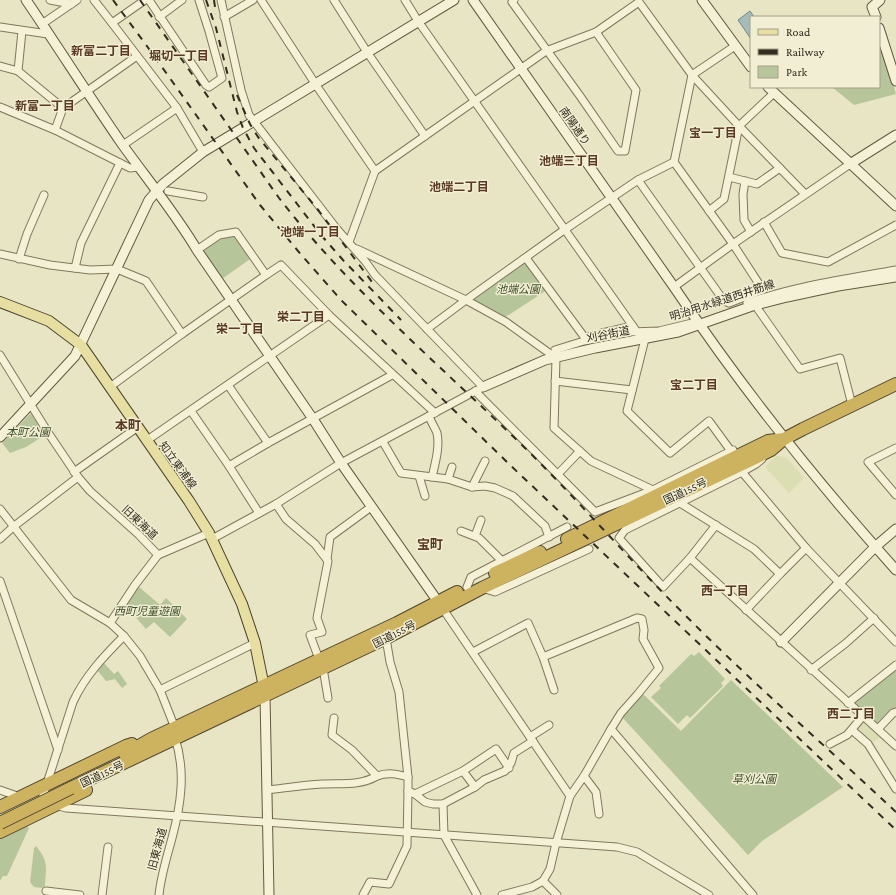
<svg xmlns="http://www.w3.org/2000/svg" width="896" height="895" font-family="'Crimson Pro','Noto Sans JP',serif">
	<rect width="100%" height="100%" fill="#e8e5c4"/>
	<g fill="#dbddb3">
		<polygon points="776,456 786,457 804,478 789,493 765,467"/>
		<polygon points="863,720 882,736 871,744 855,730"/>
	</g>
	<g fill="#b7c59a">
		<polygon points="879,41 880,41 896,94 854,105 832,87 879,87"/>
		<polygon points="234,235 250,259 222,279 204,251 205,248 220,238"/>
		<polygon points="525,263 528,263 547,290 504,318 472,300"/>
		<polygon points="31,413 45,435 26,447 10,453 2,443"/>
		<polygon points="138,586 160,605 166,598 187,619 170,637 154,622 146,629 125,605"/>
		<polygon points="699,652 725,679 721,683 723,686 690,718 687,715 678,724 651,697 661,688 659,686 691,654 694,656"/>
		<polygon points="104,663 114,674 118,671 127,684 122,688 115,679 106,681 97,670"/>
		<polygon points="896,669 896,710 878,726 852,704"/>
		<polygon points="731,680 843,787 762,841 748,855 622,717 643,694 681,731"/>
		<polygon points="24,824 29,828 7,876 3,876 0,881 0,836"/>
		<path d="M36,846c13,16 10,21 9,40l-3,2 -8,-1 -4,-5 4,-34z"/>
	</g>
	<polygon fill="#a6bcba" stroke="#6e8987" points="750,11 754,17 751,17 751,39 738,20"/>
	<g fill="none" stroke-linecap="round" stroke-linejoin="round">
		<g stroke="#81775d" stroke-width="9">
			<g id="street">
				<polyline points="50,0 71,4"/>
				<polyline points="94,0 112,23"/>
				<polyline points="149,0 206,85 209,87 222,78 209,31 199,0"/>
				<polyline points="261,0 318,88 375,171"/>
				<polyline points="334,0 367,52 425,136"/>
				<polyline points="405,0 418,21 637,332 645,339 627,411 670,453 709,421 731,451"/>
				<polyline points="514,0 512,2 580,96 618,151 625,151 636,90 596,32"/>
				<polyline points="159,17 182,0"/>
				<polyline points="224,17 253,0"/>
				<polyline points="42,24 77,0"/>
				<polyline points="0,27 48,34"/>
				<polyline points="22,31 18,71 63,108"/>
				<polyline points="0,66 18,71"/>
				<polyline points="0,107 55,130 130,168 139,167"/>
				<polyline points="177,108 203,152"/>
				<polyline points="55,130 63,108 137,56"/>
				<polyline points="123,145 177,108 112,23 145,0"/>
				<polyline points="729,177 757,184 780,168"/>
				<polyline points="638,180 724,301 729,303 763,290 733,244 674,162 692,75 735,46"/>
				<polyline points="745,181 743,194 744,220 751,232"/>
				<polyline points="168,191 203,197"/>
				<polyline points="709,211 724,199 739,126 774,93"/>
				<polyline points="764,222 782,253 828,262 896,225"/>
				<polyline points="349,242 375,171 546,51 596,32 639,2 692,75 739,126 805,194"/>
				<polyline points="357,249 466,300 506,322 556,358 554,428 591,461 653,490"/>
				<polyline points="197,250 219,235 236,232 266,275 281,265 329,315 435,413"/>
				<polyline points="0,254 50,265 90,270 117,269 146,281 182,334"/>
				<polyline points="526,258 585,338 592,336"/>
				<polyline points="19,259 27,234 44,195"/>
				<polyline points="75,268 81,243 120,163"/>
				<polyline points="674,287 733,244 850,164"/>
				<path d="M747,303c48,-17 99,-24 149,-33"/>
				<polyline points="755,305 800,369 840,358 852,405"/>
				<polyline points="427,329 466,300 564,230 638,180 674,162"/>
				<polyline points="602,333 633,326"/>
				<polyline points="555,350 584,341 631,332 659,331 692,323"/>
				<polyline points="0,355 49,434 78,477 90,491 139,535 158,555"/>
				<polyline points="555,381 632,390"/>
				<polyline points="228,385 268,443"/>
				<polyline points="110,387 182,334 266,275"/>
				<polyline points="475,391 595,512 653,490 733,450"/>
				<polyline points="191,411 229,466"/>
				<path d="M429,416c2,6 6,12 8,17 3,14 -2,31 -5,44"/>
				<polyline points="146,441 329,315"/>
				<polyline points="383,442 401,473 448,479 472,487 485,486 495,488 513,496 545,526 549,537"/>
				<polyline points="896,448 868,462 896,495"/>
				<polyline points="74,472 138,427"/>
				<polyline points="742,472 806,548 896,642"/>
				<polyline points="558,474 580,451"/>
				<polyline points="419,476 425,496"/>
				<polyline points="448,479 452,467"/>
				<polyline points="472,487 485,461"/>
				<polyline points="680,503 754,549 780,574"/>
				<polyline points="276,504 286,519 315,544 328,561 317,618 322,632 310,635 319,659"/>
				<polyline points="0,509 71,600 110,623 124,636 140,656 160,690 175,728"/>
				<polyline points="259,513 229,466 268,443 392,375"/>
				<polyline points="716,525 690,558 663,587 619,538 625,530 742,472 756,464 762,459"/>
				<polyline points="461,531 479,538 502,561"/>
				<polyline points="475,536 481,520"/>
				<polyline points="0,539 13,527 78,477"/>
				<polyline points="212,539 276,504 341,463 483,387 375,275 365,261 336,228 249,115 241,90 221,0"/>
				<polyline points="690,558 896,746"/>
				<polyline points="327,559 330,537 371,507"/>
				<polyline points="0,581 58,750"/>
				<polyline points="467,587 471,577 567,527"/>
				<polyline points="482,588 495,592 589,549"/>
				<polyline points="443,609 570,796"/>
				<polyline points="746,610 780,574 806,548"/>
				<polyline points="110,623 135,585 158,555 209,533"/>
				<polyline points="386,638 390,662 399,692 408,777 408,791"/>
				<polyline points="473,652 528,623 543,657 637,618 642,619 644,630 643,639 659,668 637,695 621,713 611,729 753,895"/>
				<polyline points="543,657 554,690"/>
				<polyline points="323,668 328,698"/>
				<polyline points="811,670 846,643 874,618"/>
				<polyline points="160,690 255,643"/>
				<polyline points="848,703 896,665"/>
				<path d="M334,718l-2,17 20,15 25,26c11,-4 20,-2 31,1"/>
				<polyline points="878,729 893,713 896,712"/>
				<polyline points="852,730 868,744 896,789"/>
				<polyline points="530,737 549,725"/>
				<polyline points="830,744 847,735 863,716"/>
				<polyline points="463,771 475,787"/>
				<polyline points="584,776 596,792 599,814"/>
				<polyline points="0,790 20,797"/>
				<path d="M267,790c18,-2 37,-5 55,-6 19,-1 38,2 55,-8"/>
				<polyline points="415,794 463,771 496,749 509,768"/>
				<path d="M41,802l32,-100c12,-26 31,-46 51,-66"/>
				<polyline points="443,804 444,835 477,895"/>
				<polyline points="55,805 66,808 617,847 637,852 709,895"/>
				<polyline points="543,881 557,895"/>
				<polyline points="46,891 80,895"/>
				<polyline points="102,895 108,847"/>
				<path d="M159,895c2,-20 8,-38 13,-57 9,-33 14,-67 3,-100"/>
				<polyline points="363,895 370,882 389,884 407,846 408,791 415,794 425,802 433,804 443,804 475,787 484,780 505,771 511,763 514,753 533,741"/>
				<polyline points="502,895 532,887 543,881 550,869 556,843 570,796 584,776 611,729"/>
			</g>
		</g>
		<g stroke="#635840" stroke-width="11">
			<g id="secondary">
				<path d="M26,0c32,47 63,96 96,144 25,35 53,69 75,106l116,169 28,44 100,143"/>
				<path d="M473,0l201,287c67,100 142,194 222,283"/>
				<polyline points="702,0 751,67"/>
				<polyline points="876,17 872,7 880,0"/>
				<polyline points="879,28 896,81"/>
				<polyline points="768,87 896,206"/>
				<polyline points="850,164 896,135"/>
				<polyline points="483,387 545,360 595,348 678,332 755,305 787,297 838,286 896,277"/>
				<polyline points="0,437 75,356 149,200 163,184 203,152 454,0"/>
				<polyline points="781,642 875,547 896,529"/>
				<polyline points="265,696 269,895"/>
			</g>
		</g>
		<g stroke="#4f4531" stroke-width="12">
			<polyline id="primary" points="0,302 49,321 81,345 189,501 209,533 242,604 255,643 265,692"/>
		</g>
		<g stroke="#4f4531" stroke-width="14">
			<g id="highway">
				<polyline points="567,539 768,441 784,439"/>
				<polyline points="495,573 540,552"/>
				<polyline points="125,754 151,739 397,623 457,592"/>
				<polyline points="71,788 386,638 482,588 755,458 771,450 784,439 803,429 896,384"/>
				<polyline points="0,807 126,746 132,744"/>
				<polyline points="0,832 86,790"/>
			</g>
		</g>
		<use href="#street" stroke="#f4f1d7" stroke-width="7"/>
		<use href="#secondary" stroke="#f4f1d7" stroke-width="9"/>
		<use href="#primary" stroke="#e7dfa1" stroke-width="10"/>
		<use href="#highway" stroke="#cdb35f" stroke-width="12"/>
		<g stroke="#332c1f" stroke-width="2" stroke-dasharray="7 7" stroke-linecap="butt">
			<polyline points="113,0 152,53 260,205 298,251 341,300 509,464 896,830"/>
			<path d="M140,0l139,198c72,93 162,168 246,250 57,56 109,117 166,173 66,66 137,127 205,191"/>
			<polyline points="206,0 216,28 237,112 243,128 254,148 321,235 343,260 401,320"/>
			<polyline points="214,0 216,14"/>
			<polyline points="237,95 250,124 258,137 319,211 375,286"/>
		</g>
		<g stroke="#4f4531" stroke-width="14" stroke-linecap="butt">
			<polyline id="highway-bridge" points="0,823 71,788"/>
		</g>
		<use href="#highway-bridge" stroke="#cdb35f" stroke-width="12"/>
	</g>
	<g text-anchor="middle" stroke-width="3" stroke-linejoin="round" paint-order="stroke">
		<g font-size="11" fill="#332c1f" stroke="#f1eed3">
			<text transform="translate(575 126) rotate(55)" y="4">南陽通り</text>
			<text transform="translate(722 300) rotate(-18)" y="4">明治用水緑道西井筋線</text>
			<text transform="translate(608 334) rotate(-11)" y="4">刈谷街道</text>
			<text transform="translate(178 465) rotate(54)" y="4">知立東浦線</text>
			<text transform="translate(685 491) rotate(-25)" y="4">国道155号</text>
			<text transform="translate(140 522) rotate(43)" y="4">旧東海道</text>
			<text transform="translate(394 634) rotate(-27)" y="4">国道155号</text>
			<text transform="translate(102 774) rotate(-25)" y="4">国道155号</text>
			<text transform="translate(157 849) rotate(-75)" y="4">旧東海道</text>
		</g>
		<g font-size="11" font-style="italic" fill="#3c4c28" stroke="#f1eed3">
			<text x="518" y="293">池端公園</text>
			<text x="28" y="436">本町公園</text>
			<text x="147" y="615">西町児童遊園</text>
			<text x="754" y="783">草刈公園</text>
		</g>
		<g font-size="12" font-weight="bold" fill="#5a3a24" stroke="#f1eed3">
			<text x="101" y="55">新富二丁目</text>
			<text x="179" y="60">堀切一丁目</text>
			<text x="45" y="110">新富一丁目</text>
			<text x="713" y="137">宝一丁目</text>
			<text x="569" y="165">池端三丁目</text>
			<text x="459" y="191">池端二丁目</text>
			<text x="310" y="236">池端一丁目</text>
			<text x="301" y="321">栄二丁目</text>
			<text x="240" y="333">栄一丁目</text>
			<text x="694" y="389">宝二丁目</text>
			<text x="725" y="595">西一丁目</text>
			<text x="851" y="718">西二丁目</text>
		</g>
		<g font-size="13" font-weight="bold" fill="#5a3a24" stroke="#f1eed3">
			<text x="128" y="430">本町</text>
			<text x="430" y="549">宝町</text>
		</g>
	</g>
	<rect x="750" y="16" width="130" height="72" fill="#f1eed3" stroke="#a5a08b"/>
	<rect x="758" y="29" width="20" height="6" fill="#e7dfa1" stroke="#a5a08b"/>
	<text x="786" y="36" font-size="12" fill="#332c1f">Road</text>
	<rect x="758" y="49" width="20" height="6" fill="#332c1f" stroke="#a5a08b"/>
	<text x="786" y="56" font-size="12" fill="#332c1f">Railway</text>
	<rect x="758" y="66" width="20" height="12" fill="#b7c59a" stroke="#a5a08b"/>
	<text x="786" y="76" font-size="12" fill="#332c1f">Park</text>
</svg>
